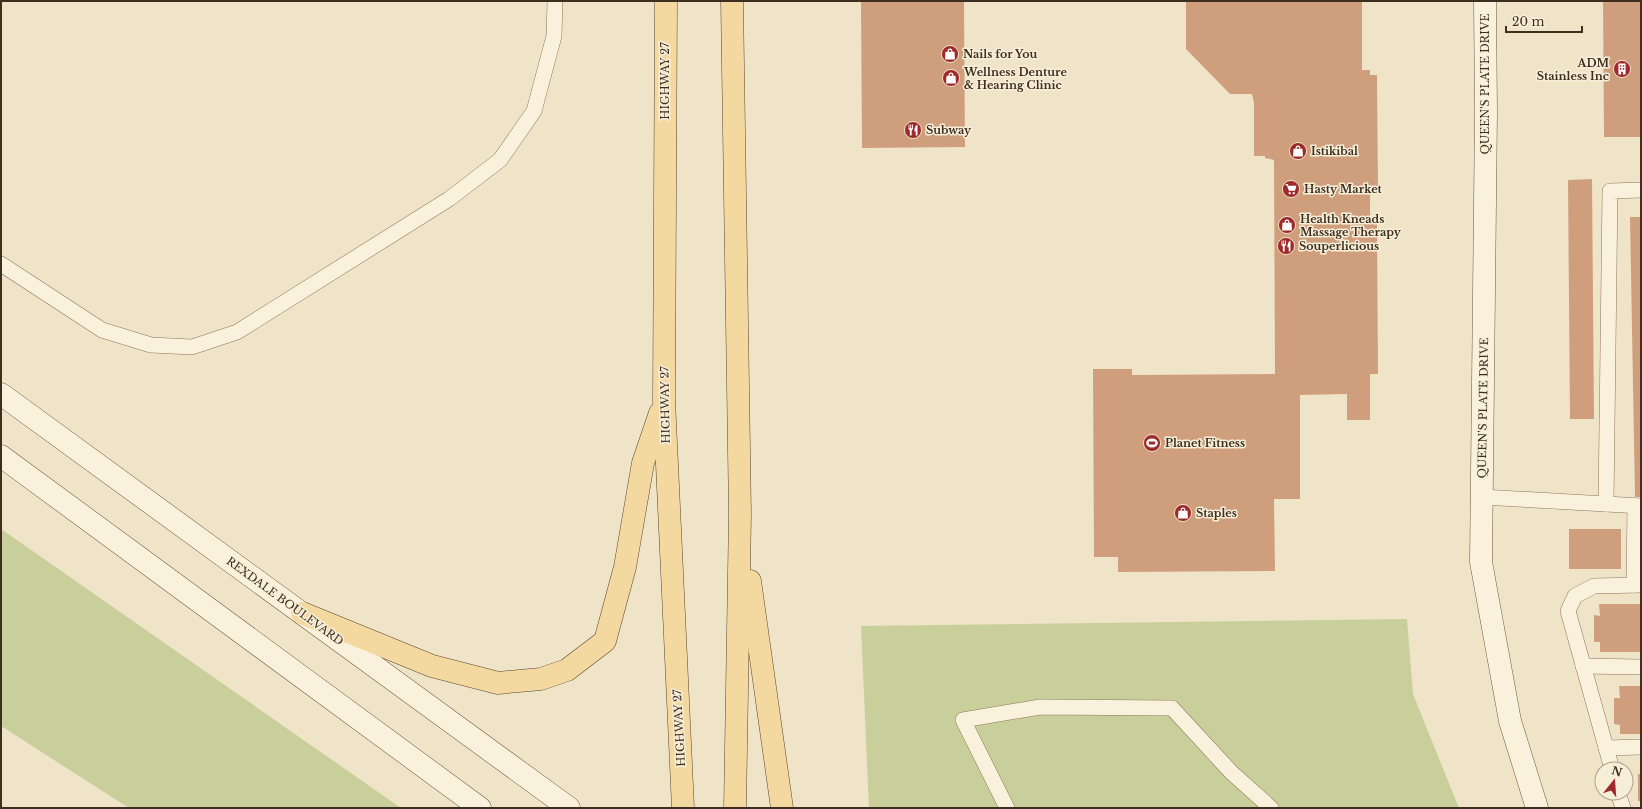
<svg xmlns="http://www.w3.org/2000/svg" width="1642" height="809" font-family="'Libre Baskerville',serif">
	<rect width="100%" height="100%" fill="#f0e4c8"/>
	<g fill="#c9cf9b">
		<polygon points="1,529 401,808 129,808 1,726"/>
		<polygon points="1407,619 1413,694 1459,808 869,808 861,626"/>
	</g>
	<g fill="#cf9f7d">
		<polygon points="861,1 964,1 965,147 862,148"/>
		<polygon points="1186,1 1362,1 1362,70 1370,70 1370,75 1377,75 1378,194 1370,193 1370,222 1377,222 1378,374 1370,374 1370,420 1347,420 1347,394 1300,395 1300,499 1274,499 1275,571 1118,572 1118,557 1094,557 1093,369 1132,369 1132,375 1275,374 1274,160 1265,158 1265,156 1254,156 1254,103 1252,94 1230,94 1186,49"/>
		<polygon points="1603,1 1641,1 1641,137 1604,137"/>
		<polygon points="1592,179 1594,419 1570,419 1568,180"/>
		<polygon points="1630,217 1641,217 1641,497 1635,497"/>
		<rect x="1569" y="529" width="52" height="40"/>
		<polygon points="1599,604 1641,604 1641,652 1600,652 1600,642 1594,642 1594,615 1600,616"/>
		<polygon points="1619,686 1641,686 1641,734 1620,734 1620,725 1614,724 1614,698 1620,698"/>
		<rect x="1638" y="774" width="3" height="27"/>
	</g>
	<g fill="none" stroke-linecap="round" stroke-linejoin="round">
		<g stroke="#8d765c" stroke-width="16">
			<g id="lane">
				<polyline points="1,264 102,330 151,345 192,347 237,332 449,199 500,160 534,111 554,36 555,1"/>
				<polyline points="1482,497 1641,506"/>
				<polyline points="1606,504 1610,191 1641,190"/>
				<polyline points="1634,585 1635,506"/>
				<polyline points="1583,666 1641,667"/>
				<polyline points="1606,748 1641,747"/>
				<polyline points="1612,769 1568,611 1575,596 1594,586 1641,585"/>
				<polyline points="1618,793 1623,808"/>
				<polyline points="1007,808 963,720 1040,707 1172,708 1231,772 1271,808"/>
			</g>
		</g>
		<g stroke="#6f573f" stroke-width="23">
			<g id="secondary">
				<polyline points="1485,1 1486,113 1481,562 1510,721 1537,808"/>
				<polyline points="1,394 569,808"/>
				<polyline points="1,456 480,808"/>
			</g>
		</g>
		<g stroke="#5b4430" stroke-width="23">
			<g id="primary">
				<polyline points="666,1 664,400 683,808"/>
				<polyline points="732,1 740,514 735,808"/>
				<polyline points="750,581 782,808"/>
				<polyline points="302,613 432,666 498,683 541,679 567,670 605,641 625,567 643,463 660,413"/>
			</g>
		</g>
		<use href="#lane" stroke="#faf1dc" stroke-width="15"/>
		<use href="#secondary" stroke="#faf1dc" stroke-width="22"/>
		<use href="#primary" stroke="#f3d9a0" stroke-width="22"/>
	</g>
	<defs>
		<g id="shop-disc" transform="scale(0.9)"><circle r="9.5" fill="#9e2a2b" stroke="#f7eed8"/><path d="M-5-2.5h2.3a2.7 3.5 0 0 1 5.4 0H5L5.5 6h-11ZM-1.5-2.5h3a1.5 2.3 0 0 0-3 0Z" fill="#fff"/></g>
		<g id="building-disc" transform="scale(0.9)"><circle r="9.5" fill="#9e2a2b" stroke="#f7eed8"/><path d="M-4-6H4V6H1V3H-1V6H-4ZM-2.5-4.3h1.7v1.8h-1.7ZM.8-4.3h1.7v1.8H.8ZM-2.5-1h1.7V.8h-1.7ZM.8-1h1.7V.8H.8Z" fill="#fff"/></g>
		<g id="restaurant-disc" transform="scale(0.9)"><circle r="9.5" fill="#9e2a2b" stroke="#f7eed8"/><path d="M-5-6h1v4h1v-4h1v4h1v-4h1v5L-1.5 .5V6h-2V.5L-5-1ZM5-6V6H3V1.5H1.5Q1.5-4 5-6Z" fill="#fff"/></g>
		<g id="supermarket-disc" transform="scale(0.9)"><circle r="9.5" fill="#9e2a2b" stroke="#f7eed8"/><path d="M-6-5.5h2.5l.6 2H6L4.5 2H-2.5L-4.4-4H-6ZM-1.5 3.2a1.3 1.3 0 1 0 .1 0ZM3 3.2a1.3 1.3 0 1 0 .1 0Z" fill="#fff"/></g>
		<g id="stadium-disc" transform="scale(0.9)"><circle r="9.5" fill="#9e2a2b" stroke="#f7eed8"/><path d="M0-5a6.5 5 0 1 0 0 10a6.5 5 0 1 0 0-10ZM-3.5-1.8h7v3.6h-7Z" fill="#fff"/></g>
	</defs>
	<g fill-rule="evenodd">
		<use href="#shop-disc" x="950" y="54"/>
		<use href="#building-disc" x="1622" y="69"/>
		<use href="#shop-disc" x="951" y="78"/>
		<use href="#restaurant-disc" x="913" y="130"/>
		<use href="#shop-disc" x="1298" y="151"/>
		<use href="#supermarket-disc" x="1291" y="189"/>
		<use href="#shop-disc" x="1287" y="225"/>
		<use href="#restaurant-disc" x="1286" y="246"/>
		<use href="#stadium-disc" x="1152" y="443"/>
		<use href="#shop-disc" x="1183" y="513"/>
	</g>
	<g text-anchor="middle" stroke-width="3" stroke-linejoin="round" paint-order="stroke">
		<g font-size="11" font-weight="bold" fill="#3d2e20" stroke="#f7eed8" text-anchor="start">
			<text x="963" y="58">Nails for You</text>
			<text x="1609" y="67" text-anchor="end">ADM<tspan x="1609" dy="13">Stainless Inc</tspan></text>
			<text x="964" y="76">Wellness Denture<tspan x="964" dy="13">&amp; Hearing Clinic</tspan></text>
			<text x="926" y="134">Subway</text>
			<text x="1311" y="155">Istikibal</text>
			<text x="1304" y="193">Hasty Market</text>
			<text x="1300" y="223">Health Kneads<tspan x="1300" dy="13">Massage Therapy</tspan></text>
			<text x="1299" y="250">Souperlicious</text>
			<text x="1165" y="447">Planet Fitness</text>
			<text x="1196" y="517">Staples</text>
		</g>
		<g font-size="11" fill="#3d2e20" stroke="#f7eed8">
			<text transform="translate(665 81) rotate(-90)" y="4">HIGHWAY 27</text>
			<text transform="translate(1485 84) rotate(-90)" y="4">QUEEN'S PLATE DRIVE</text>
			<text transform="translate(665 405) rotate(-91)" y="4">HIGHWAY 27</text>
			<text transform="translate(1483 408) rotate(-89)" y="4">QUEEN'S PLATE DRIVE</text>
			<text transform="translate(285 601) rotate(36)" y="4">REXDALE BOULEVARD</text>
			<text transform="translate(679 728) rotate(-93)" y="4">HIGHWAY 27</text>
		</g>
	</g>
	<rect width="1642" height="809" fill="none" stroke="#3d2e20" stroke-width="4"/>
	<g transform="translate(1614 781) rotate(17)"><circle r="19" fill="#f7eed8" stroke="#ada18e"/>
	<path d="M0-3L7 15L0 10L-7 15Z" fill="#9e2a2b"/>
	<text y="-6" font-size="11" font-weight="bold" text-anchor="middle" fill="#3d2e20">N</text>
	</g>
	<path d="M1506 26v6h76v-6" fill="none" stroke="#3d2e20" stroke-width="2"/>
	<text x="1512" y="26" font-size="12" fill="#3d2e20" stroke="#f7eed8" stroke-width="3" paint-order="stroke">20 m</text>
</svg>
